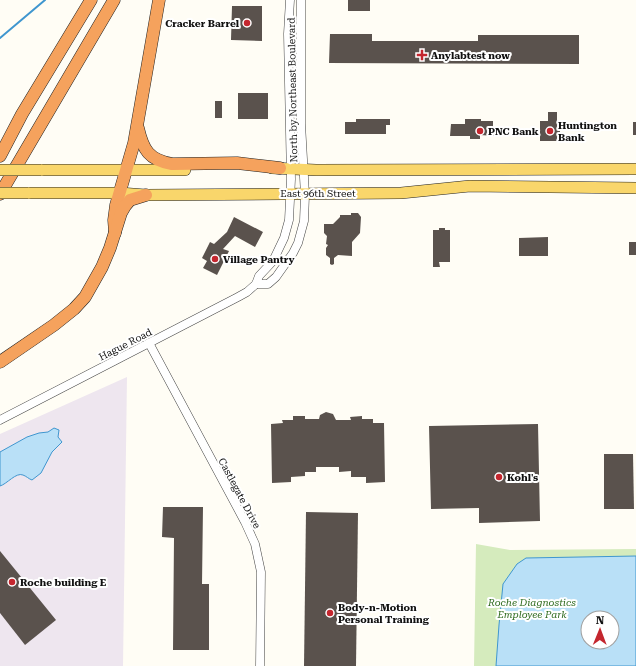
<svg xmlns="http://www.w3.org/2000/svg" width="636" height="666" font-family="'Roboto Serif',serif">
	<rect width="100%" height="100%" fill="#fffdf5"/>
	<polygon fill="#eee6ef" points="127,377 123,666 0,666 0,434"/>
	<path fill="#d5ebbd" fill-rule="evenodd" d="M476,544l34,6 126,-1v117h-162zM588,618h24v24h-24z"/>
	<g fill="#b9e0f7" stroke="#3f96cf" fill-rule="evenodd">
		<path d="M54,428l5,2 -1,7 4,5 -10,10 -11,21 -9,7c-3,-1 -6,-4 -9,-5 -7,-3 -16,9 -23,11v-34l27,-15 12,-4 9,-1z"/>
		<path d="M636,556v110h-140l3,-41 4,-41 14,-20 9,-6zM588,618h24v24h-24z"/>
	</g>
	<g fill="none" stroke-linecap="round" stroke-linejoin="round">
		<polyline stroke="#3f96cf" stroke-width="2" points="0,38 45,0"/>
	</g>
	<g fill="#5a524d">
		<rect x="348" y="0" width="22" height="11"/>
		<polygon points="232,6 262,6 262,41 231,40"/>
		<polygon points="330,34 372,34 372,41 478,41 478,35 579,35 579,64 329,63"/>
		<rect x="238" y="93" width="30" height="26"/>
		<rect x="215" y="101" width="7" height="17"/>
		<polygon points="548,112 557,112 557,122 560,122 560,141 540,141 540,121 548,121"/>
		<polygon points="356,119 390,119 390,125 386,125 386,134 345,134 345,122 356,122"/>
		<polygon points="465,119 481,119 481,121 493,121 493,127 495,127 495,136 480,135 480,139 470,139 470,136 450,136 451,124 465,124"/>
		<rect x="633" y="122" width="3" height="13"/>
		<polygon points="351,213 358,213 361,217 360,233 352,242 352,256 338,255 334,258 334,264 332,265 330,264 330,258 326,255 326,248 328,245 326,244 327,236 324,233 324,224 333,224 340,217 340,215 351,215"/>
		<polygon points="234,217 263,232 255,247 235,236 223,249 229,251 217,275 203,268 207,261 202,258 210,242 214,244 227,232"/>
		<polygon points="439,228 445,228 445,230 450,230 450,262 439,262 440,267 433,267 433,230 439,230"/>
		<polygon points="548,237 548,256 519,256 519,238"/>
		<rect x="629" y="242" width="7" height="13"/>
		<polygon points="326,412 333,414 336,420 351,420 350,417 362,416 362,419 373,419 373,423 384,423 385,482 366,483 366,477 351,477 351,471 339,472 339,467 316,467 316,472 305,472 305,476 291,477 291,482 272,483 271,424 283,423 282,420 293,420 293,416 305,416 305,419 319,419 320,415"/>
		<polygon points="538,424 540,521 479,523 479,508 431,509 429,426"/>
		<polygon points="604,454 633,454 634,509 604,509"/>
		<polygon points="163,507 203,507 202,584 209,584 209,650 173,650 174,538 162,537"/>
		<polygon points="306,512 358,513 356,666 304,666"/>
		<polygon points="0,551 56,620 25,645 0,613"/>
	</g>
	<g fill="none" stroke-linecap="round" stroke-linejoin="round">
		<g stroke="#444" stroke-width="9">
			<g id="minor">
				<polyline points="256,284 268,284 276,277 293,253 298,243 304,221 305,195 301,124 301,0"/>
				<polyline points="149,343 245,522 255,544 261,572 260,666"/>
				<polyline points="0,420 238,297 247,292 256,284 259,276 273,261 284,238 289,220 291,179 288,34 290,0"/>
			</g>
		</g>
		<g stroke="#222" stroke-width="12">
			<g id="major">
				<polyline points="272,168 316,170 636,169"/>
				<polyline points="41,170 185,170"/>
				<polyline points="28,193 120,193 146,195 401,193 470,186 636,188"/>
			</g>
		</g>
		<g stroke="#222" stroke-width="13">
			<g id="highway">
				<path d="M138,128c5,22 11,32 34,36l65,-1 43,5"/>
				<polyline points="0,156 22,114 91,0"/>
				<polyline points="0,194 114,0"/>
				<polyline points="115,233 114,220 116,205 134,143 159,0"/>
				<polyline points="0,362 54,325 74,309 85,297 102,267 110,248 121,213 125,206 130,200 146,195"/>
			</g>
		</g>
		<use href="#minor" stroke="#fff" stroke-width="8"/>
		<use href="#major" stroke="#f9d66b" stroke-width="11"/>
		<use href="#highway" stroke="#f5a25d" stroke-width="12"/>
		<g stroke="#222" stroke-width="12" stroke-linecap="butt">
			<g id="major-bridge">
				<polyline points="0,170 41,170"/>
				<polyline points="0,193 28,193"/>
			</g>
		</g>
		<use href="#major-bridge" stroke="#f9d66b" stroke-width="11"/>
	</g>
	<g fill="#c4262e" stroke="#fff" stroke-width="1.5">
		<circle cx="247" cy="23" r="4"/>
		<path d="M420 49h4v4h4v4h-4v4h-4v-4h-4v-4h4z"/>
		<circle cx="480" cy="131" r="4"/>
		<circle cx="550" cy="131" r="4"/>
		<circle cx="215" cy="259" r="4"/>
		<circle cx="499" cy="477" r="4"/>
		<circle cx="12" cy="582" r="4"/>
		<circle cx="330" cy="613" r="4"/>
	</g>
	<g text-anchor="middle" stroke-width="4" stroke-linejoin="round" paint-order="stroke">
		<g font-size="10" font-weight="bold" fill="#111" stroke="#fff" text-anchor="start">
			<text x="239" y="27" text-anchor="end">Cracker Barrel</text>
			<text x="431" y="59">Anylabtest now</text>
			<text x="558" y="129">Huntington<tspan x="558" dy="12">Bank</tspan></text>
			<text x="488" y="135">PNC Bank</text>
			<text x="223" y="263">Village Pantry</text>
			<text x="507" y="481">Kohl's</text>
			<text x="20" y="586">Roche building E</text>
			<text x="338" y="611">Body-n-Motion<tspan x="338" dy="12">Personal Training</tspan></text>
		</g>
		<g font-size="10" fill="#111" stroke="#fff">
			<text transform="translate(292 90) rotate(-91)" y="4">North by Northeast Boulevard</text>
			<text x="318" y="197">East 96th Street</text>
			<text transform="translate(125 344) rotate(-27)" y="4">Hague Road</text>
			<text transform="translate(240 493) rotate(62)" y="4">Castlegate Drive</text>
		</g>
		<g font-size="10" font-style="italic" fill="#2f6b1f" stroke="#fff">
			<text x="532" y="606">Roche Diagnostics<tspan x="532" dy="12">Employee Park</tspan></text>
		</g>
	</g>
	<g transform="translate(600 630) rotate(1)"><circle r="19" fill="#ffffff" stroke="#a0a0a0"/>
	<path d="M0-3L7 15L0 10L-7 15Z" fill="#c4262e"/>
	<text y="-6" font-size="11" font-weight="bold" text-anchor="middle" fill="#111111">N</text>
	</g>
</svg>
